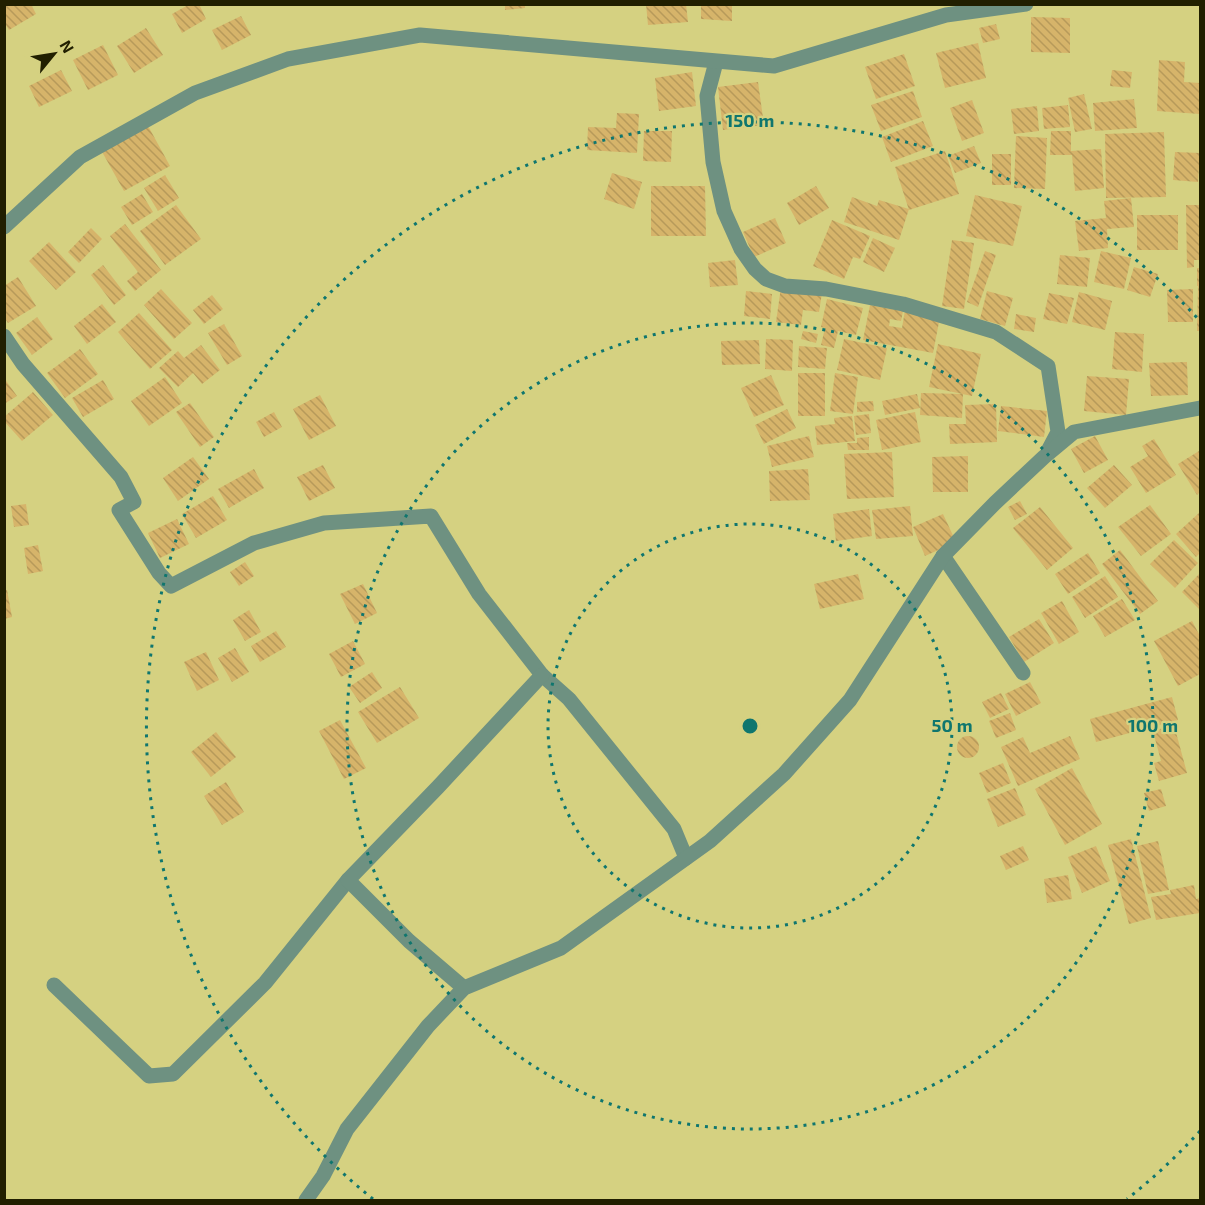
<svg xmlns="http://www.w3.org/2000/svg" width="1205" height="1205" font-family="'Exo 2',sans-serif">
	<defs>
		<pattern id="building-back-hatch" width="6" height="6" patternUnits="userSpaceOnUse" patternTransform="scale(1.5)"><rect width="6" height="6" fill="#d6b46a"/><path d="M-1 5l2 2M0 0l6 6M5-1l2 2" fill="none" stroke="#b79a5a"/></pattern>
	</defs>
	<rect width="100%" height="100%" fill="#d5d181"/>
	<g fill="url(#building-back-hatch)">
		<polygon points="4,4 31,4 36,14 9,30 4,22"/>
		<polygon points="190,4 199,4 206,19 182,33 172,14"/>
		<polygon points="505,4 525,4 525,8 505,10"/>
		<polygon points="646,4 686,4 688,22 648,25"/>
		<polygon points="701,4 732,4 732,21 701,19"/>
		<polygon points="241,16 251,35 222,50 212,30"/>
		<polygon points="1031,17 1070,18 1070,53 1031,52"/>
		<polygon points="996,24 1000,39 983,43 979,28"/>
		<polygon points="146,28 163,55 134,73 117,46"/>
		<polygon points="978,43 986,78 945,88 936,53"/>
		<polygon points="103,45 118,75 88,90 73,60"/>
		<polygon points="904,54 915,86 876,99 865,67"/>
		<polygon points="1159,60 1185,62 1184,82 1200,83 1200,114 1157,111"/>
		<polygon points="61,70 72,91 39,107 29,86"/>
		<polygon points="1112,70 1132,72 1130,88 1110,86"/>
		<polygon points="692,72 696,106 659,111 655,78"/>
		<polygon points="758,82 764,125 723,130 718,87"/>
		<polygon points="913,91 922,117 881,131 871,105"/>
		<polygon points="1084,94 1092,129 1075,132 1068,98"/>
		<polygon points="1134,99 1137,128 1095,131 1093,103"/>
		<polygon points="972,100 984,133 962,141 950,108"/>
		<polygon points="1068,105 1070,127 1044,129 1042,108"/>
		<polygon points="1037,106 1039,131 1014,134 1011,109"/>
		<polygon points="617,113 639,114 637,153 587,150 588,127 616,128"/>
		<polygon points="923,121 933,146 891,162 882,137"/>
		<polygon points="147,124 170,166 124,191 101,150"/>
		<polygon points="644,131 672,131 671,162 643,161"/>
		<polygon points="1051,131 1071,131 1071,151 1101,149 1104,188 1075,191 1072,155 1050,155"/>
		<polygon points="1164,132 1166,197 1106,198 1105,134"/>
		<polygon points="1016,136 1047,138 1045,189 1014,188"/>
		<polygon points="974,146 981,163 955,173 948,156"/>
		<polygon points="945,151 959,194 909,210 895,167"/>
		<polygon points="1175,152 1200,153 1198,182 1173,180"/>
		<rect x="992" y="154" width="19" height="31"/>
		<polygon points="612,173 642,182 634,209 604,199"/>
		<polygon points="165,175 179,198 158,211 144,188"/>
		<polygon points="651,186 705,186 706,236 651,236"/>
		<polygon points="816,186 829,208 799,225 787,203"/>
		<polygon points="142,194 153,212 132,225 121,207"/>
		<polygon points="975,195 1022,206 1013,246 966,236"/>
		<polygon points="852,197 877,206 879,200 909,209 899,240 844,222"/>
		<polygon points="1131,198 1134,227 1107,229 1108,248 1079,251 1075,221 1106,218 1104,201"/>
		<polygon points="176,205 201,239 165,265 140,231"/>
		<polygon points="1186,205 1200,205 1200,260 1194,260 1194,267 1187,268"/>
		<rect x="1137" y="215" width="41" height="35"/>
		<polygon points="775,218 786,243 754,257 743,232"/>
		<polygon points="832,220 870,236 860,259 853,257 844,279 813,266"/>
		<polygon points="125,224 161,270 135,291 127,281 138,272 110,236"/>
		<polygon points="91,228 102,239 79,263 68,252"/>
		<polygon points="873,238 895,248 884,272 863,262"/>
		<polygon points="952,240 974,243 964,309 942,306"/>
		<polygon points="49,242 76,272 56,290 29,261"/>
		<polygon points="985,251 996,255 978,307 967,302"/>
		<polygon points="1101,251 1131,258 1124,289 1094,282"/>
		<polygon points="1060,255 1090,258 1087,287 1057,284"/>
		<polygon points="735,260 738,285 710,287 708,263"/>
		<polygon points="103,265 126,295 114,305 91,275"/>
		<polygon points="1134,267 1158,274 1150,297 1127,290"/>
		<polygon points="1197,268 1200,268 1200,331 1197,331 1198,286 1197,286"/>
		<polygon points="18,277 36,306 8,323 4,317 4,286"/>
		<polygon points="781,287 822,293 819,312 803,310 801,325 776,322"/>
		<polygon points="161,289 192,323 174,339 144,305"/>
		<polygon points="1193,289 1193,322 1168,322 1167,290"/>
		<polygon points="746,291 772,294 770,319 744,316"/>
		<polygon points="987,291 1013,298 1005,326 980,319"/>
		<polygon points="1079,292 1112,301 1105,330 1072,322"/>
		<polygon points="1049,293 1074,298 1067,324 1043,319"/>
		<polygon points="212,295 223,309 204,324 193,310"/>
		<polygon points="827,299 863,308 856,335 838,331 834,348 821,345 825,328 821,327"/>
		<polygon points="102,304 116,322 87,344 74,326"/>
		<polygon points="870,305 903,311 901,321 890,319 889,326 902,328 905,310 940,317 933,353 863,340"/>
		<polygon points="139,313 172,350 150,369 118,332"/>
		<polygon points="1016,314 1036,318 1034,332 1014,329"/>
		<polygon points="37,317 53,339 32,355 16,333"/>
		<polygon points="224,324 242,356 227,365 208,333"/>
		<polygon points="803,331 818,334 816,343 801,339"/>
		<polygon points="1115,332 1144,334 1142,372 1112,369"/>
		<polygon points="766,339 793,340 792,371 765,369"/>
		<polygon points="844,339 887,348 880,380 837,370"/>
		<polygon points="759,340 760,364 722,365 721,341"/>
		<polygon points="938,344 981,354 972,396 929,387"/>
		<polygon points="201,345 220,370 202,384 193,373 178,387 159,368 178,351 184,358"/>
		<polygon points="799,346 827,348 825,369 798,367"/>
		<polygon points="80,349 98,374 65,398 47,373"/>
		<polygon points="1187,362 1188,395 1151,396 1149,363"/>
		<rect x="798" y="373" width="27" height="43"/>
		<polygon points="835,373 858,377 853,414 830,411"/>
		<polygon points="771,375 784,405 754,417 741,388"/>
		<polygon points="1087,376 1129,379 1126,415 1084,411"/>
		<polygon points="165,377 182,403 149,426 131,401"/>
		<polygon points="4,378 17,396 4,404"/>
		<polygon points="103,380 114,399 83,417 72,398"/>
		<polygon points="33,392 53,415 22,441 4,421 4,417"/>
		<polygon points="921,393 963,394 962,418 920,415"/>
		<polygon points="917,394 920,408 885,415 882,401"/>
		<polygon points="320,395 336,426 309,440 293,409"/>
		<polygon points="873,401 874,411 857,412 857,402"/>
		<polygon points="190,403 214,437 200,447 176,412"/>
		<polygon points="996,404 997,442 950,444 949,424 966,424 965,405"/>
		<polygon points="1001,406 1047,411 1044,437 998,431"/>
		<polygon points="787,409 796,428 764,444 755,425"/>
		<polygon points="274,412 282,427 264,437 256,422"/>
		<polygon points="915,412 921,442 882,450 876,420"/>
		<polygon points="869,414 871,433 856,435 854,416"/>
		<polygon points="852,416 855,441 817,445 815,426 835,424 834,418"/>
		<polygon points="809,436 814,457 772,467 767,446"/>
		<polygon points="1095,436 1108,460 1084,473 1071,449"/>
		<polygon points="869,437 869,450 848,450 847,443 857,443 857,438"/>
		<polygon points="1154,439 1176,475 1146,493 1130,467 1148,456 1142,446"/>
		<polygon points="1199,451 1200,454 1200,492 1197,495 1178,464"/>
		<polygon points="892,452 894,497 847,499 844,454"/>
		<polygon points="968,456 968,492 933,492 932,457"/>
		<polygon points="193,457 209,479 178,501 163,478"/>
		<polygon points="323,465 335,488 309,501 297,477"/>
		<polygon points="1114,465 1132,485 1105,508 1087,488"/>
		<polygon points="254,469 264,488 229,508 218,489"/>
		<polygon points="808,469 810,500 770,501 769,471"/>
		<polygon points="213,496 227,520 196,538 182,514"/>
		<polygon points="1020,501 1027,514 1015,520 1008,507"/>
		<polygon points="26,504 29,525 14,527 11,506"/>
		<polygon points="1150,505 1171,534 1141,556 1118,527"/>
		<polygon points="910,506 913,536 876,539 872,510"/>
		<polygon points="1040,507 1073,548 1047,570 1013,528"/>
		<polygon points="869,509 872,536 836,541 833,514"/>
		<polygon points="1200,512 1200,553 1196,557 1176,534"/>
		<polygon points="943,514 956,542 925,556 913,527"/>
		<polygon points="177,519 189,544 160,558 148,533"/>
		<polygon points="1174,540 1198,563 1175,588 1150,564"/>
		<polygon points="38,545 43,571 28,574 24,548"/>
		<polygon points="1120,550 1158,601 1140,614 1102,564"/>
		<polygon points="1088,553 1100,573 1068,594 1055,574"/>
		<polygon points="245,562 254,576 239,586 230,572"/>
		<polygon points="1200,573 1200,610 1182,592"/>
		<polygon points="858,574 864,599 820,609 814,584"/>
		<polygon points="1105,576 1118,597 1085,618 1072,597"/>
		<polygon points="363,584 377,613 355,624 340,594"/>
		<polygon points="4,590 7,590 12,617 4,619"/>
		<polygon points="1122,599 1135,620 1105,637 1093,616"/>
		<polygon points="1062,601 1079,632 1059,644 1041,613"/>
		<polygon points="249,610 261,632 245,641 233,620"/>
		<polygon points="1039,619 1054,643 1024,662 1009,637"/>
		<polygon points="1192,621 1200,636 1200,674 1178,686 1154,641"/>
		<polygon points="276,631 286,647 260,662 251,646"/>
		<polygon points="353,641 365,664 341,677 329,654"/>
		<polygon points="235,648 249,672 232,682 218,658"/>
		<polygon points="206,652 219,680 197,691 184,662"/>
		<polygon points="372,672 382,688 360,703 349,687"/>
		<polygon points="1030,682 1041,703 1016,716 1005,694"/>
		<polygon points="400,687 419,718 377,743 358,712"/>
		<polygon points="1001,693 1009,709 990,718 982,702"/>
		<polygon points="1172,697 1178,720 1096,742 1090,719"/>
		<polygon points="1010,713 1016,730 996,738 989,721"/>
		<polygon points="340,720 366,768 344,779 319,731"/>
		<polygon points="1174,725 1187,773 1159,781 1154,763 1161,761 1153,731"/>
		<polygon points="216,732 236,757 211,777 191,752"/>
		<polygon points="1070,736 1080,759 1018,786 1001,747 1023,737 1030,753"/>
		<circle cx="968" cy="747" r="11"/>
		<polygon points="1003,763 1011,783 987,793 979,773"/>
		<polygon points="1072,768 1102,824 1065,845 1035,789"/>
		<polygon points="226,782 244,812 222,825 204,796"/>
		<polygon points="1015,788 1026,815 998,827 987,799"/>
		<polygon points="1161,789 1166,806 1149,811 1144,793"/>
		<polygon points="1131,839 1151,918 1129,924 1108,845"/>
		<polygon points="1158,841 1169,890 1148,894 1137,846"/>
		<polygon points="1023,846 1029,860 1006,870 1000,856"/>
		<polygon points="1096,846 1110,881 1082,893 1068,857"/>
		<polygon points="1068,875 1072,899 1047,903 1044,879"/>
		<polygon points="1194,885 1196,899 1200,898 1200,913 1156,920 1151,897 1171,894 1170,890"/>
	</g>
	<g fill="none" stroke-linecap="round" stroke-linejoin="round">
		<g stroke="#6e9181" stroke-width="15">
			<polyline points="716,62 707,96 713,162 724,211 741,249 755,269 766,279 785,286 826,289 903,304 996,332 1048,366 1058,432 1049,449"/>
			<polyline points="4,227 80,157 195,93 288,59 420,35 774,66 946,15 1026,4"/>
			<polyline points="4,336 23,364 121,477 134,502 119,510 159,573 171,586 254,543 324,523 431,516 479,594 542,675 569,699 674,829 686,858"/>
			<polyline points="943,556 1023,673"/>
			<polyline points="54,985 149,1076 173,1074 265,983 348,880"/>
			<polyline points="464,988 409,941 348,880 438,787 542,675"/>
			<polyline points="306,1200 323,1176 347,1129 428,1026 464,988 561,948 710,841 784,774 850,700 943,556 995,503 1044,457 1074,432 1200,408"/>
		</g>
	</g>
	<g fill="none" stroke="#0f766e" stroke-width="3" stroke-dasharray="3 6">
		<circle cx="750" cy="726" r="202"/>
		<circle cx="750" cy="726" r="403"/>
		<path d="M1200 1131A605 605 0 0 1 1127 1199M373 1199A605 605 0 1 1 1200 321"/>
	</g>
	<circle cx="750" cy="726" r="9" fill="#0f766e" stroke="#d5d181" stroke-width="3"/>
	<g font-size="18" text-anchor="middle" font-weight="bold" fill="#0f766e" stroke="#d5d181" stroke-width="4.5" stroke-linejoin="round" paint-order="stroke">
		<text x="750" y="127">150 m</text>
		<text x="952" y="732">50 m</text>
		<text x="1153" y="732">100 m</text>
	</g>
	<rect width="1205" height="1205" fill="none" stroke="#211f00" stroke-width="12"/>
	<g transform="translate(54 54) rotate(60)" stroke="#d5d181" stroke-width="4.5" paint-order="stroke">
	<path d="M0-4.5L10 22L0 15L-10 22Z" fill="#211f00"/>
	<text y="-9" font-size="16" font-weight="bold" text-anchor="middle" fill="#211f00">N</text>
	</g>
</svg>
